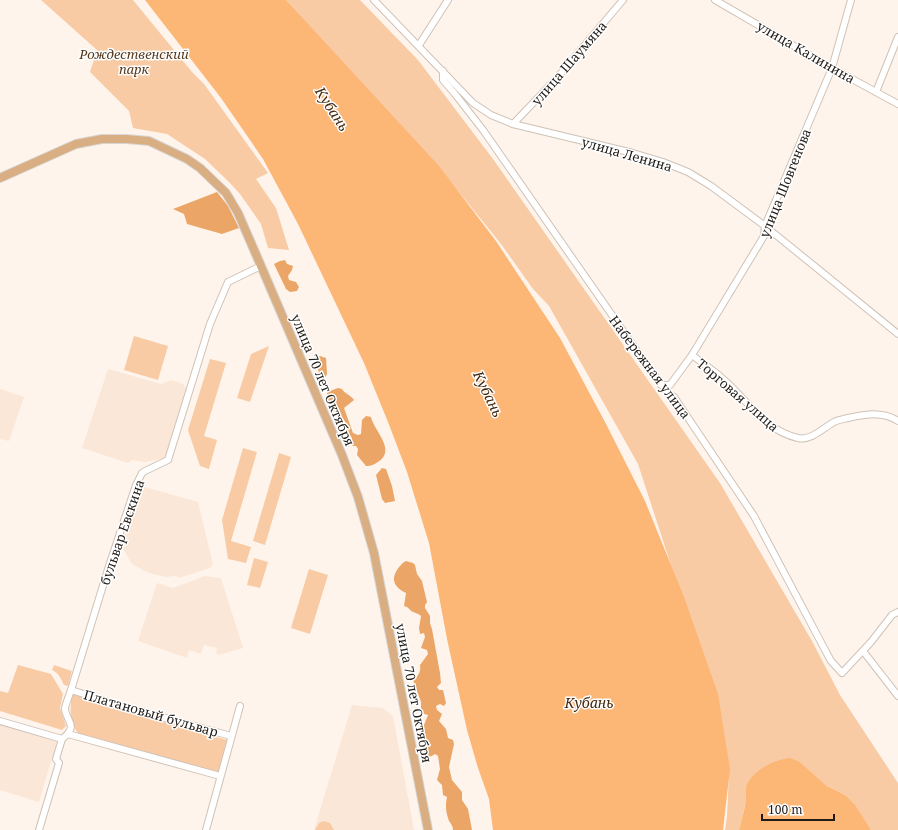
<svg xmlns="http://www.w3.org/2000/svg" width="898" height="830" font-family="'Noto Serif',serif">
	<rect width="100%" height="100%" fill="#fff4eb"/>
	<g fill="#fbe7d7">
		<polygon points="108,369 161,384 171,380 183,384 187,390 165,458 145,462 132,460 128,463 82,448"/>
		<polygon points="0,389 24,397 9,441 0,439"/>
		<polygon points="145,487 198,502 213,564 210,568 179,578 176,576 165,577 146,572 132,564 121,545 138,500"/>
		<polygon points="205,576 221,578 243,648 219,655 216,653 217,648 204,645 201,654 189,650 187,658 138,641 157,583 173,588"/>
		<polygon points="352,705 383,708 393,716 414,830 314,830"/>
		<polygon points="0,725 57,741 39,802 0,790"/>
	</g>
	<g fill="#f8cba5">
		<polygon points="41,0 133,0 192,72 204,84 268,173 256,179 276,208 289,250 268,248 261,224 240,194 229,182 205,159 167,134 133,128 129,111 90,72 97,50"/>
		<polygon points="286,0 360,0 418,60 493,159 720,483 812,641 840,695 898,783 898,830 871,830 845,795 827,786 800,762 746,788 745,805 739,830 725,830 727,816 729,773 724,734 697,645 638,464 549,306 533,289 501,244 450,181 416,144 397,121 362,86"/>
		<polygon points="134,336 168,346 158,380 124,370"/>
		<polygon points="269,346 250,402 237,398 251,354"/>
		<polygon points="210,359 226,363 204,436 217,440 209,469 200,466 188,430"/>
		<polygon points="243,448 257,452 231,541 251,547 246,563 228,559 222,520"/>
		<polygon points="279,453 291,457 265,545 253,541"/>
		<polygon points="254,558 268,562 260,588 247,585"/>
		<polygon points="309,569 328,575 310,634 291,628"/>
		<polygon points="18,665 51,674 63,694 60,708 66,726 62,730 0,711 0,691 8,693"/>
		<path d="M54,665l18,6 -4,15 -4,-1c-3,-6 -5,-12 -12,-15z"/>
		<path d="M72,694l155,46 -9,33 -140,-40c-9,-10 -8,-26 -6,-39z"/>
		<polygon points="324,821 330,823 334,830 315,830 319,823"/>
	</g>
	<g fill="#eba667">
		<polygon points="217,192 228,206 239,228 222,234 187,224 184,214 173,209"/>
		<polygon points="285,260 287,264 293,266 292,270 288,276 289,280 296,282 299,287 297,291 290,292 286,289 274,264 280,261"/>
		<polygon points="316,356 320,356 326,358 327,374 325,378 322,380 315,362"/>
		<path d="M338,388l4,1c3,5 9,6 12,11l-10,8 9,25 5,2 3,-1 1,-14 4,-4 5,1c3,14 26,33 7,45 -5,3 -7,4 -12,4l-9,-11 1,-6 -2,-3h-4v-8l-6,-8v-7l-5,-7 -8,-5 -6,-13v-6z"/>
		<polygon points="382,468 386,469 392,486 395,501 385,503 382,499 376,475"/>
		<path d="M406,561l7,2 2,2 2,9 5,7 5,21 -2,3v3l5,8v7l2,6 8,44 1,10 -4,4 2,3h4l3,13 -2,3 -4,-2 -4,2 1,4 5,4 -3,7 7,8 2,9 5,2 1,4 -5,23 3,13 10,12v8l6,9 4,21h-19c0,-4 -2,-6 -4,-9 -3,-8 -4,-16 -2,-24l-4,-2 -1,-10 -5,-5 3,-11 -2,-13 -3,-2c-4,3 -8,4 -12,0l2,-7 -3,-17 6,-15 -7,-2v-11l-8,-22c6,-4 8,-9 7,-15l8,-11 -1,-4 -6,-2 4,-11 -1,-4 -4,1 -1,-6 2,-12c-3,-3 -4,-2 -8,-4 -4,-2 -4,-5 -9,-6l2,-13c-10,-5 -16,-12 -9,-23 3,-4 4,-6 9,-9z"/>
	</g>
	<g fill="#fcb676">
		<polygon points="145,0 286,0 439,166 496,241 560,338 605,422 645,501 684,597 718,694 730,769 723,830 493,830 489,799 478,768 467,730 447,639 429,543 407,472 388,422 364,363 298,224 263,159 221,98"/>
		<path d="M790,758l10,4 27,24 18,9 10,10 16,25h-132c2,-8 4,-16 6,-24 1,-6 0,-13 1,-19 6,-17 28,-27 44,-29z"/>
	</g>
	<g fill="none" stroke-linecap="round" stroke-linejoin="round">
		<g stroke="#cfc2b7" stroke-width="8">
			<g id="minor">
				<polyline points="374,0 473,103 491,115 513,124 633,153 663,162 688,172 711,186 765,226 898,334"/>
				<polyline points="715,0 832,68 898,104"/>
				<polyline points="419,45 448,0"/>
				<polyline points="443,71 443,80 455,94 483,130 651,371 669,394 674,397 754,516 824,648 831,661 842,673 871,642 892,615 898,612"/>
				<polyline points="876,92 898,37"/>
				<polyline points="513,124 556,79 623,0"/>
				<path d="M692,355c10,8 21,15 31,24 26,22 40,51 75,59 13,3 25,-10 36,-16 4,-2 10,-3 14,-4 17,-4 35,-7 50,3"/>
				<polyline points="661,385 670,385 692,355 764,236 765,226 832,68 851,0"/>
				<polyline points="863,651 898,696"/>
				<polyline points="71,690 115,704 231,736"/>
				<polyline points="0,721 62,739"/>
				<polyline points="68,734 220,776"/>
				<path d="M62,739c18,-14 3,-18 3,-31 1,-5 4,-12 6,-18l38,-124 27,-81 6,-12 3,-2 23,-11 42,-136 18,-42 33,-16"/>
				<polyline points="39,830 59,763 56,759 62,739"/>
				<polyline points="206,830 240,706"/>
			</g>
		</g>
		<g stroke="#d7d6d5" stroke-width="10">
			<polyline id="major" points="0,178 76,144 102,139 126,139 149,141 187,159 200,168 226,193 238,213 261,266 342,455 358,497 374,553 428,830"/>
		</g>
		<use href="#minor" stroke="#fff" stroke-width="6"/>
		<use href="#major" stroke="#d9ae82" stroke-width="8"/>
	</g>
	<g text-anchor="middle" stroke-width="3" stroke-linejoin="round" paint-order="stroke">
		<g font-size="13" fill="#201b17" stroke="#fff">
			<text transform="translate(806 52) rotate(30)" y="5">улица Калинина</text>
			<text transform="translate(569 63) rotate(-49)" y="5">улица Шаумяна</text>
			<text transform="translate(627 154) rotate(16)" y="5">улица Ленина</text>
			<text transform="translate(785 183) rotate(-68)" y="5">улица Шовгенова</text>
			<text transform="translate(650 367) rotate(53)" y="5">Набережная улица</text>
			<text transform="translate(323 380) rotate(67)" y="5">улица 70 лет Октября</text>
			<text transform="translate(738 395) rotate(41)" y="5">Торговая улица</text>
			<text transform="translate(122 532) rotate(-71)" y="5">бульвар Евскина</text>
			<text transform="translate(414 693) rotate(79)" y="5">улица 70 лет Октября</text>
			<text transform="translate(151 713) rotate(16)" y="5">Платановый бульвар</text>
		</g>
		<g font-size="13" font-style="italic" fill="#54371c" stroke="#fff">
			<text x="134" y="59">Рождественский<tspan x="134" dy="15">парк</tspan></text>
		</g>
		<g font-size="14" font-style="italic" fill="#44280c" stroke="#fff">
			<text transform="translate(332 109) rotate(57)" y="5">Кубань</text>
			<text transform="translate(488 394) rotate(64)" y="5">Кубань</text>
			<text x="589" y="708">Кубань</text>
		</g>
	</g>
	<path d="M762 814v6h72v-6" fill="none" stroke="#201b17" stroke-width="2"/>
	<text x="768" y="814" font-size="12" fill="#201b17" stroke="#ffffff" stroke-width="3" paint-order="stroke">100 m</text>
</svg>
